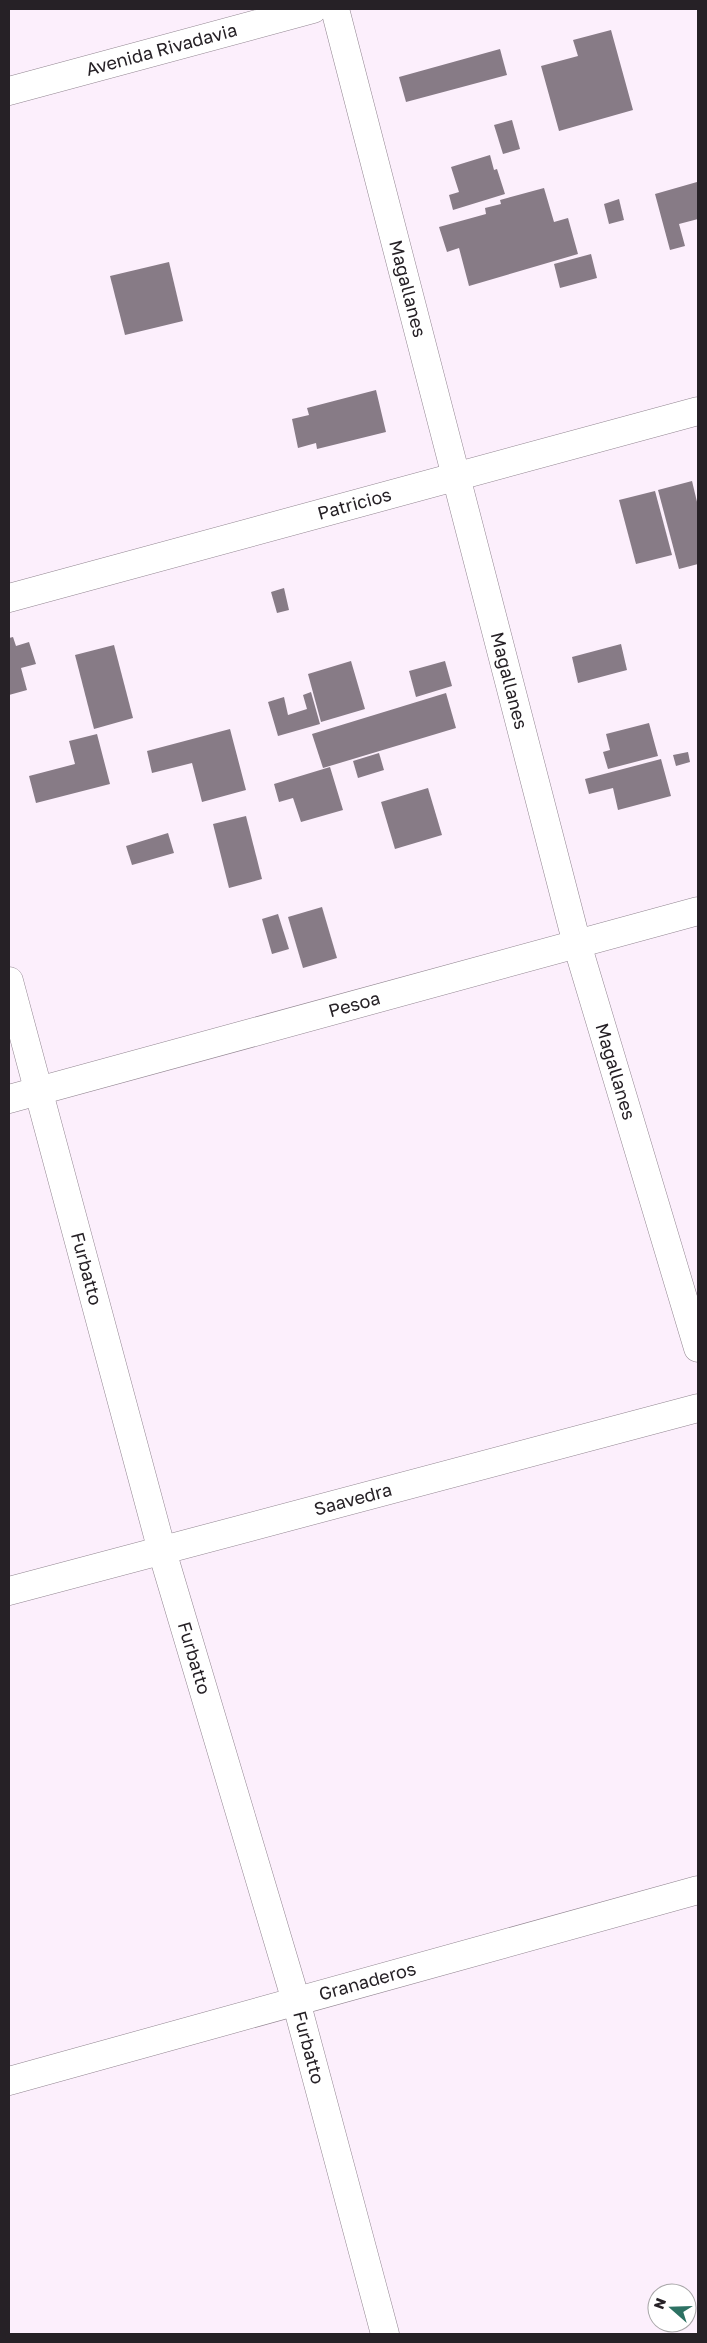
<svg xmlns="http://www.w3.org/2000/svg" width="707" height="2343" font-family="'Golos Text',sans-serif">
	<rect width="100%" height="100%" fill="#fceffc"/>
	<g fill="#877b86">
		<polygon points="611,30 633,110 559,131 541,66 578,56 573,40"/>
		<polygon points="500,49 507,75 406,102 399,77"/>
		<polygon points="512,120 520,149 503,154 494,125"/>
		<polygon points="490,155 494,170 497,169 505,194 453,210 449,195 459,192 451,167"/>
		<polygon points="697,182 698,219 679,224 685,246 670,250 655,194"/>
		<polygon points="544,188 554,222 568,218 578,254 469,286 459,248 447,252 439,227 486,214 485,208 501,204 500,200"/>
		<polygon points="619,199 624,220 609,224 604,204"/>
		<polygon points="591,254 597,278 560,288 554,264"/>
		<polygon points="169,262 183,321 125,335 110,276"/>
		<polygon points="376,390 386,432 317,449 316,443 298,448 292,419 309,415 307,408"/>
		<polygon points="692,481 698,506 698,564 679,569 658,490"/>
		<polygon points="655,491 672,555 636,564 619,500"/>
		<polygon points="284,588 289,610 277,613 271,592"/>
		<polygon points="13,637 16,646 29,642 36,664 21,668 27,690 9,695 9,638"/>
		<polygon points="621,644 627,670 578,683 572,657"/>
		<polygon points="114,645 133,718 94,729 75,655"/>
		<polygon points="351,661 365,709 321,722 308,674"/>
		<polygon points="445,661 452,686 416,697 409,671"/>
		<polygon points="311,692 320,724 278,736 268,702 284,697 288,715 307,709 303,695"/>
		<polygon points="446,693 456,728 323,768 312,734"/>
		<polygon points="649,723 658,756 608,769 603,752 610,750 606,734"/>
		<polygon points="230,729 246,790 202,802 192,763 152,773 147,751"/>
		<polygon points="97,734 110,784 36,803 29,776 75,764 69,741"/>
		<polygon points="688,752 690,762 676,766 673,755"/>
		<polygon points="379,753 384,770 358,778 353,761"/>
		<polygon points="661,759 671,796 618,810 613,788 589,794 585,779"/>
		<polygon points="330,767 343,810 301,822 293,798 279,802 274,784"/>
		<polygon points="428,788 442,835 395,849 381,802"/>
		<polygon points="246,816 262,879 229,888 213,824"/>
		<polygon points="168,833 174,853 132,865 126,846"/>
		<polygon points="322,907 337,958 303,968 288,917"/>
		<polygon points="278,914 289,949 272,954 262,919"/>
	</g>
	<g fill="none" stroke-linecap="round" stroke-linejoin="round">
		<g stroke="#928691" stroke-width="29">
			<g id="minor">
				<path id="s1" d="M335,9l242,935 121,404"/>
				<path id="s2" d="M9,598l689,-187"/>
				<path id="s3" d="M9,981l153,570 134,450 89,333"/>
				<path id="s4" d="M9,1099l689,-188"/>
				<path id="s5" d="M9,1591l689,-183"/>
				<path id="s6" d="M9,2081l689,-191"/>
			</g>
		</g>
		<g stroke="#928691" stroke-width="29">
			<g id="major">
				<path id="s7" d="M9,91l304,-82"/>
			</g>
		</g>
		<use href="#minor" stroke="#fff" stroke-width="28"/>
		<use href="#major" stroke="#fff" stroke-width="28"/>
	</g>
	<g text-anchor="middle" stroke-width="4.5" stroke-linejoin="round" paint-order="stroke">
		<g font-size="18" fill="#262126" stroke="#fff">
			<text dy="6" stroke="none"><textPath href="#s7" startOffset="158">Avenida Rivadavia</textPath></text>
			<text dy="6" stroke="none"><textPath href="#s1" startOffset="289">Magallanes</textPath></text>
			<text dy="6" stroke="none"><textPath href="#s2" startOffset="358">Patricios</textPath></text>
			<text dy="6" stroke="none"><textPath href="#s1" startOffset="694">Magallanes</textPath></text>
			<text dy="6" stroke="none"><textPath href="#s4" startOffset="358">Pesoa</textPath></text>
			<text dy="6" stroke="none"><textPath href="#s1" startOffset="1099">Magallanes</textPath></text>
			<text dy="6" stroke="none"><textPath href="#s3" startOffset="298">Furbatto</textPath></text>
			<text dy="6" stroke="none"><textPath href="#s5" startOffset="356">Saavedra</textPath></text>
			<text dy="6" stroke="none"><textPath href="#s3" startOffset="702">Furbatto</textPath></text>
			<text dy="6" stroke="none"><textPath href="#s6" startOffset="372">Granaderos</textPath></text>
			<text dy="6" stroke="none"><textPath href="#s3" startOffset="1108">Furbatto</textPath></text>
		</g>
	</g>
	<rect width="707" height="2343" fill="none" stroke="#262126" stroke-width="20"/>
	<g transform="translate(672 2308) rotate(290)"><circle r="24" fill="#ffffff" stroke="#a8a6a8"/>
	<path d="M0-4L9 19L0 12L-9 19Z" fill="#2d7163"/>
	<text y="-8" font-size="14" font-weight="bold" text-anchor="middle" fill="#262126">N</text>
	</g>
</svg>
